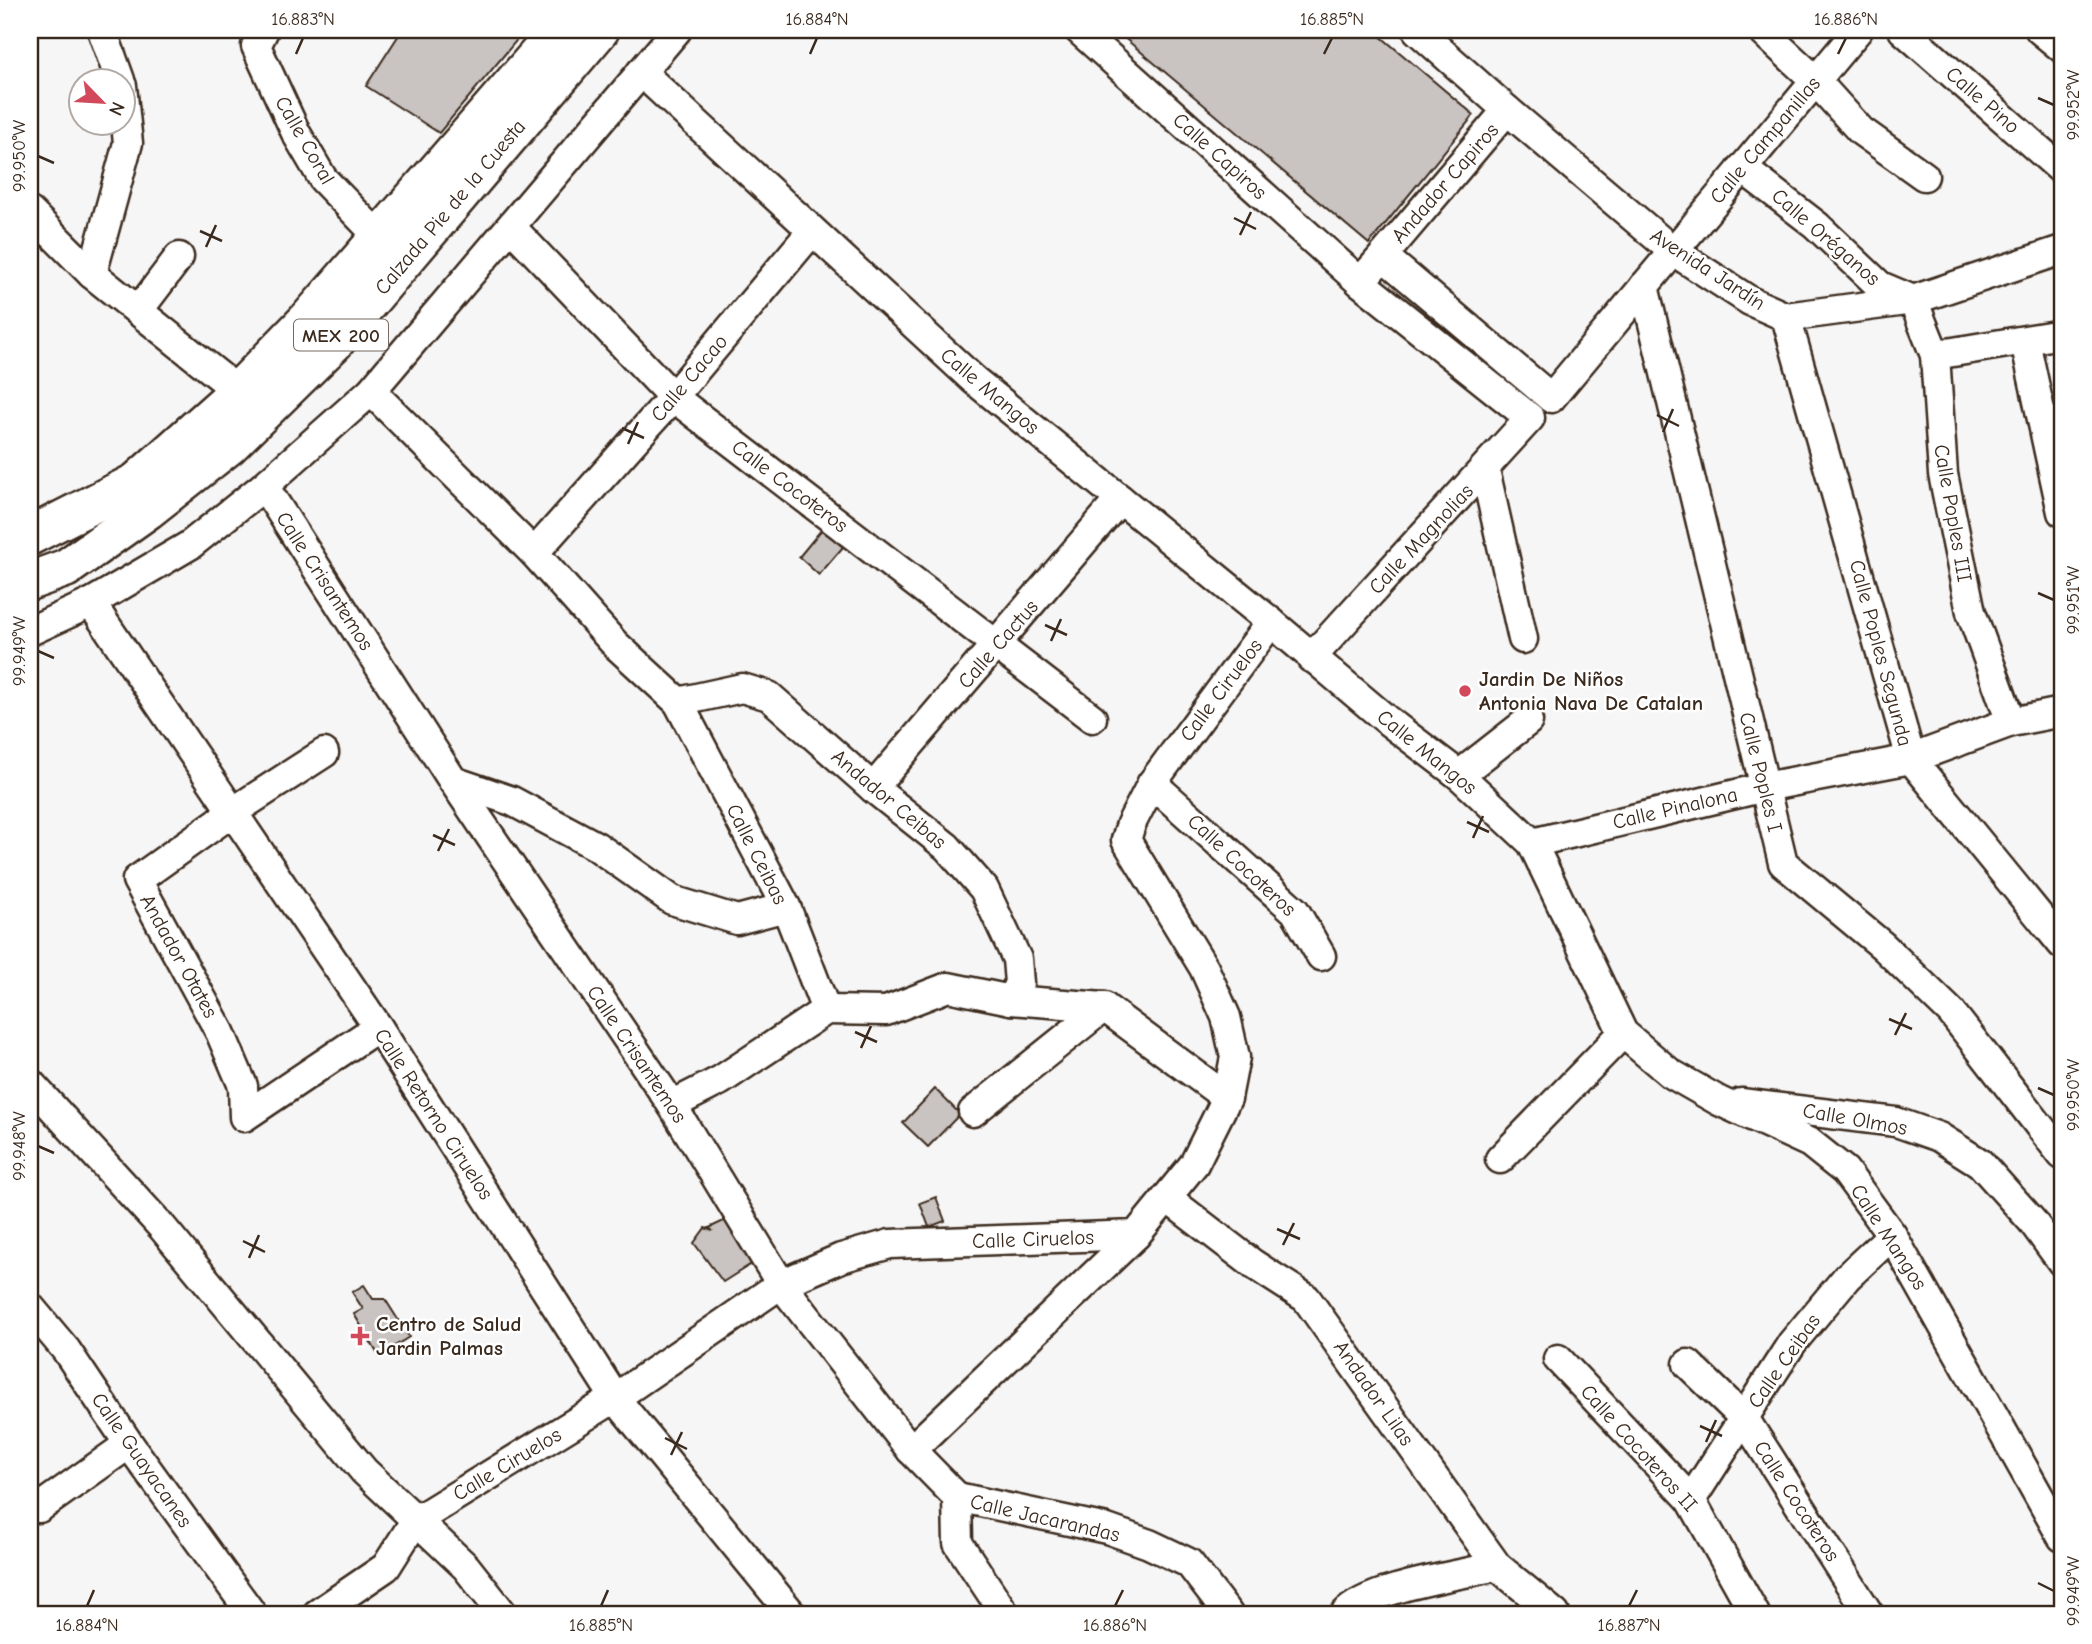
<svg xmlns="http://www.w3.org/2000/svg" width="2092" height="1644" font-family="'Comic Neue',sans-serif">
	<rect width="100%" height="100%" fill="#f7f6f6"/>
	<filter id="ink" filterUnits="userSpaceOnUse"><feTurbulence type="fractalNoise" baseFrequency=".0143" numOctaves="2"/><feDisplacementMap in="SourceGraphic" scale="14" xChannelSelector="R" yChannelSelector="G"/><feConvolveMatrix kernelMatrix="1 2 1 2 8 2 1 2 1" color-interpolation-filters="sRGB"/></filter>
	<g filter="url(#ink)">
		<g fill="#c9c3c1" stroke="#3b2a1e" stroke-width="2">
			<polygon points="402,30 525,30 439,133 366,86"/>
			<polygon points="1115,30 1373,30 1474,115 1369,244"/>
			<polygon points="822,529 843,547 819,575 799,557"/>
			<polygon points="935,1089 960,1114 928,1147 903,1123"/>
			<polygon points="936,1197 945,1221 929,1227 920,1203"/>
			<polygon points="728,1219 756,1261 723,1282 694,1243 705,1228 713,1231 709,1228"/>
			<polygon points="364,1285 373,1299 385,1299 409,1337 379,1356 354,1314 363,1309 352,1292"/>
		</g>
		<g fill="none" stroke-linecap="round" stroke-linejoin="round">
			<g stroke="#3b2a1e" stroke-width="33">
				<g id="minor">
					<polyline points="102,30 120,80"/>
					<polyline points="264,30 256,46 296,133 323,179 380,238"/>
					<polyline points="1079,30 1360,282 1530,418 1311,658"/>
					<polyline points="1417,30 1507,110 1673,251 1750,301 1786,317 1913,300 2062,250"/>
					<polyline points="1761,30 1815,80 1861,131 1924,176"/>
					<polyline points="1903,30 2062,170"/>
					<polyline points="2040,30 2062,48"/>
					<polyline points="641,72 974,380 1271,622 1388,721 1459,775 1532,843 1623,1033 1670,1073 1719,1101 1810,1143 1845,1171 1892,1235 2062,1537"/>
					<polyline points="1742,168 1816,225 1880,286 1913,300 1935,355 1943,474 1971,612 2011,722"/>
					<polyline points="30,212 92,274 238,391"/>
					<polyline points="511,227 673,397 1092,718"/>
					<polyline points="1383,256 1507,110"/>
					<polyline points="92,274 128,143 122,86"/>
					<polyline points="1360,282 1383,256 1551,398 1858,30"/>
					<polyline points="1644,286 1783,863 1883,946 1951,1012 2062,1155"/>
					<polyline points="138,311 179,257"/>
					<polyline points="1786,317 1911,759 2062,944"/>
					<polyline points="2025,341 2062,512"/>
					<polyline points="1935,355 2062,334"/>
					<polyline points="371,391 534,553 615,644 678,702 786,907 826,1010"/>
					<polyline points="1485,470 1523,639"/>
					<polyline points="264,486 453,781 672,1105 781,1284 911,1450 957,1497 958,1543 1005,1614"/>
					<polyline points="534,553 673,397 812,231"/>
					<polyline points="91,603 378,1027 615,1398 792,1614"/>
					<polyline points="30,631 91,603 190,545 264,486 371,391 677,30"/>
					<polyline points="678,702 742,688 769,696 873,788 947,847 984,889 1017,959 1019,983 1011,1000"/>
					<polyline points="324,753 231,813 137,880 220,1032 243,1086 244,1117 378,1027"/>
					<polyline points="1459,775 1528,721"/>
					<polyline points="453,781 512,801 596,846 672,900 737,920 786,907"/>
					<polyline points="1152,783 1295,911 1321,956"/>
					<polyline points="873,788 1120,499"/>
					<polyline points="1532,843 1765,787 1911,759 2011,722 2062,712"/>
					<polyline points="826,1010 886,1011 948,987 1011,1000 1104,1007 1227,1098"/>
					<polyline points="30,1083 162,1227 364,1471 466,1567 503,1614"/>
					<polyline points="1741,1103 1896,1122 1939,1137 1980,1163 2032,1221 2062,1262"/>
					<polyline points="672,1105 721,1080 826,1010"/>
					<polyline points="973,1112 1104,1007"/>
					<polyline points="1500,1159 1623,1033"/>
					<polyline points="1167,1198 1253,1264 1306,1298 1497,1566 1555,1614"/>
					<polyline points="30,1307 66,1350 129,1444 252,1614"/>
					<polyline points="1558,1359 1691,1500 1755,1614"/>
					<polyline points="1688,1364 1744,1418 1869,1614"/>
					<polyline points="911,1450 1136,1235"/>
					<polyline points="957,1497 1107,1529 1149,1544 1189,1563 1228,1614"/>
					<polyline points="1691,1500 1792,1343 1847,1277 1892,1235"/>
					<polyline points="39,1508 129,1444"/>
					<polyline points="317,1614 386,1567 415,1521 615,1398 781,1284 841,1258 890,1244 1136,1235 1194,1164 1227,1098 1235,1057 1226,1017 1204,968 1126,840 1131,824 1152,783 1271,622"/>
					<path d="M1345,1614c22,-26 116,-39 152,-48"/>
				</g>
			</g>
			<g stroke="#3b2a1e" stroke-width="42">
				<g id="major">
					<polyline points="30,536 136,482 238,391 309,318 559,30"/>
					<polyline points="30,581 66,568 148,510 229,446 335,342 600,30"/>
				</g>
			</g>
			<use href="#minor" stroke="#fff" stroke-width="28"/>
			<use href="#major" stroke="#fff" stroke-width="37"/>
		</g>
	</g>
	<path fill="none" stroke="#3b2a1e" stroke-width="2.5" d="M296,54l7,-16M810,54l7,-16M1324,54l8,-16M1838,54l8,-16M2038,98l16,7M38,156l16,7M1234,218l22,11M200,231l22,10M1240,235l11,-23M206,247l10,-22M1657,415l22,11M622,428l22,10M1663,432l10,-23M628,444l10,-22M2038,593l16,7M1045,625l22,10M1051,641l10,-22M38,651l16,7M1467,822l22,10M433,835l22,10M1473,838l10,-22M438,851l11,-22M1889,1019l23,10M855,1032l22,10M1895,1035l11,-22M861,1048l10,-22M2038,1088l16,7M38,1146l16,7M1277,1229l23,10M243,1241l22,11M1283,1245l11,-22M249,1258l10,-23M1700,1426l22,10M665,1438l22,11M1706,1442l10,-22M671,1455l11,-23M2038,1583l16,8M87,1606l7,-16M601,1606l7,-16M1115,1606l8,-16M1629,1606l8,-16"/>
	<g fill="#d1495b" stroke="#fff" stroke-width="2.5">
		<circle cx="1465" cy="691" r="7"/>
		<path d="M356.5 1325.5h7v7h7v7h-7v7h-7v-7h-7v-7h7z"/>
	</g>
	<g text-anchor="middle" stroke-width="5" stroke-linejoin="round" paint-order="stroke">
		<rect fill="#fff" stroke="#766a62" stroke-width="2" x="294" y="319.5" width="94" height="31" rx="5"/>
		<g font-size="19" font-weight="bold" fill="#3b2a1e">
			<text x="341" y="342">MEX 200</text>
		</g>
		<g font-size="21" fill="#3b2a1e" stroke="#fff">
			<text transform="translate(1983 100) rotate(41)" y="7">Calle Pino</text>
			<text transform="translate(305 140) rotate(60)" y="7">Calle Coral</text>
			<text transform="translate(1765 140) rotate(-50)" y="7">Calle Campanillas</text>
			<text transform="translate(1220 156) rotate(42)" y="7">Calle Capiros</text>
			<text transform="translate(1445 183) rotate(-49)" y="7">Andador Capiros</text>
			<text transform="translate(450 207) rotate(-50)" y="7">Calzada Pie de la Cuesta</text>
			<text transform="translate(1826 237) rotate(41)" y="7">Calle Oréganos</text>
			<text transform="translate(1708 269) rotate(33)" y="7">Avenida Jardín</text>
			<text transform="translate(689 378) rotate(-50)" y="7">Calle Cacao</text>
			<text transform="translate(990 391) rotate(40)" y="7">Calle Mangos</text>
			<text transform="translate(790 486) rotate(37)" y="7">Calle Cocoteros</text>
			<text transform="translate(1953 513) rotate(80)" y="7">Calle Poples III</text>
			<text transform="translate(1421 539) rotate(-47)" y="7">Calle Magnolias</text>
			<text transform="translate(325 581) rotate(57)" y="7">Calle Crisantemos</text>
			<text transform="translate(998 644) rotate(-49)" y="7">Calle Cactus</text>
			<text transform="translate(1881 653) rotate(75)" y="7">Calle Poples Segunda</text>
			<text transform="translate(1221 690) rotate(-53)" y="7">Calle Ciruelos</text>
			<text transform="translate(1427 752) rotate(39)" y="7">Calle Mangos</text>
			<text transform="translate(1761 772) rotate(76)" y="7">Calle Poples I</text>
			<text transform="translate(889 799) rotate(40)" y="7">Andador Ceibas</text>
			<text transform="translate(1675 808) rotate(-13)" y="7">Calle Pinalona</text>
			<text transform="translate(757 854) rotate(63)" y="7">Calle Ceibas</text>
			<text transform="translate(1242 865) rotate(43)" y="7">Calle Cocoteros</text>
			<text transform="translate(179 956) rotate(61)" y="7">Andador Otates</text>
			<text transform="translate(637 1054) rotate(56)" y="7">Calle Crisantemos</text>
			<text transform="translate(434 1114) rotate(57)" y="7">Calle Retorno Ciruelos</text>
			<text transform="translate(1855 1119) rotate(10)" y="7">Calle Olmos</text>
			<text transform="translate(1889 1237) rotate(57)" y="7">Calle Mangos</text>
			<text transform="translate(1033 1239) rotate(-2)" y="7">Calle Ciruelos</text>
			<text transform="translate(1784 1361) rotate(-55)" y="7">Calle Ceibas</text>
			<text transform="translate(1374 1393) rotate(55)" y="7">Andador Lilas</text>
			<text transform="translate(1639 1448) rotate(48)" y="7">Calle Cocoteros II</text>
			<text transform="translate(142 1460) rotate(55)" y="7">Calle Guayacanes</text>
			<text transform="translate(507 1464) rotate(-31)" y="7">Calle Ciruelos</text>
			<text transform="translate(1797 1501) rotate(57)" y="7">Calle Cocoteros</text>
			<text transform="translate(1045 1518) rotate(13)" y="7">Calle Jacarandas</text>
		</g>
		<g font-size="21" font-weight="bold" fill="#3b2a1e" stroke="#fff" text-anchor="start">
			<text x="1479" y="686">Jardin De Niños<tspan x="1479" dy="24">Antonia Nava De Catalan</tspan></text>
			<text x="376" y="1331">Centro de Salud<tspan x="376" dy="24">Jardin Palmas</tspan></text>
		</g>
	</g>
	<rect width="2092" height="1644" fill="none" stroke="#fff" stroke-width="77"/>
	<g transform="translate(102 102) rotate(115)"><circle r="33" fill="#ffffff" stroke="#b1aaa5" stroke-width="2"/>
	<path d="M0-5L12 26L0 18L-12 26Z" fill="#d1495b"/>
	<text y="-10" font-size="19" font-weight="bold" text-anchor="middle" fill="#3b2a1e">N</text>
	</g>
	<rect x="38" y="38" width="2016" height="1568" fill="none" stroke="#3b2a1e" stroke-width="2.5"/>
	<g font-size="18" text-anchor="middle" fill="#3b2a1e">
		<text x="303" y="25">16.883°N</text>
		<text x="817" y="25">16.884°N</text>
		<text x="1332" y="25">16.885°N</text>
		<text x="1846" y="25">16.886°N</text>
		<text transform="translate(2073 105) rotate(-90)" y="6">99.952°W</text>
		<text transform="translate(19 156) rotate(-90)" y="6">99.950°W</text>
		<text transform="translate(2073 600) rotate(-90)" y="6">99.951°W</text>
		<text transform="translate(19 651) rotate(-90)" y="6">99.949°W</text>
		<text transform="translate(2073 1095) rotate(-90)" y="6">99.950°W</text>
		<text transform="translate(19 1146) rotate(-90)" y="6">99.948°W</text>
		<text transform="translate(2073 1591) rotate(-90)" y="6">99.949°W</text>
		<text x="87" y="1631">16.884°N</text>
		<text x="601" y="1631">16.885°N</text>
		<text x="1115" y="1631">16.886°N</text>
		<text x="1629" y="1631">16.887°N</text>
	</g>
</svg>
